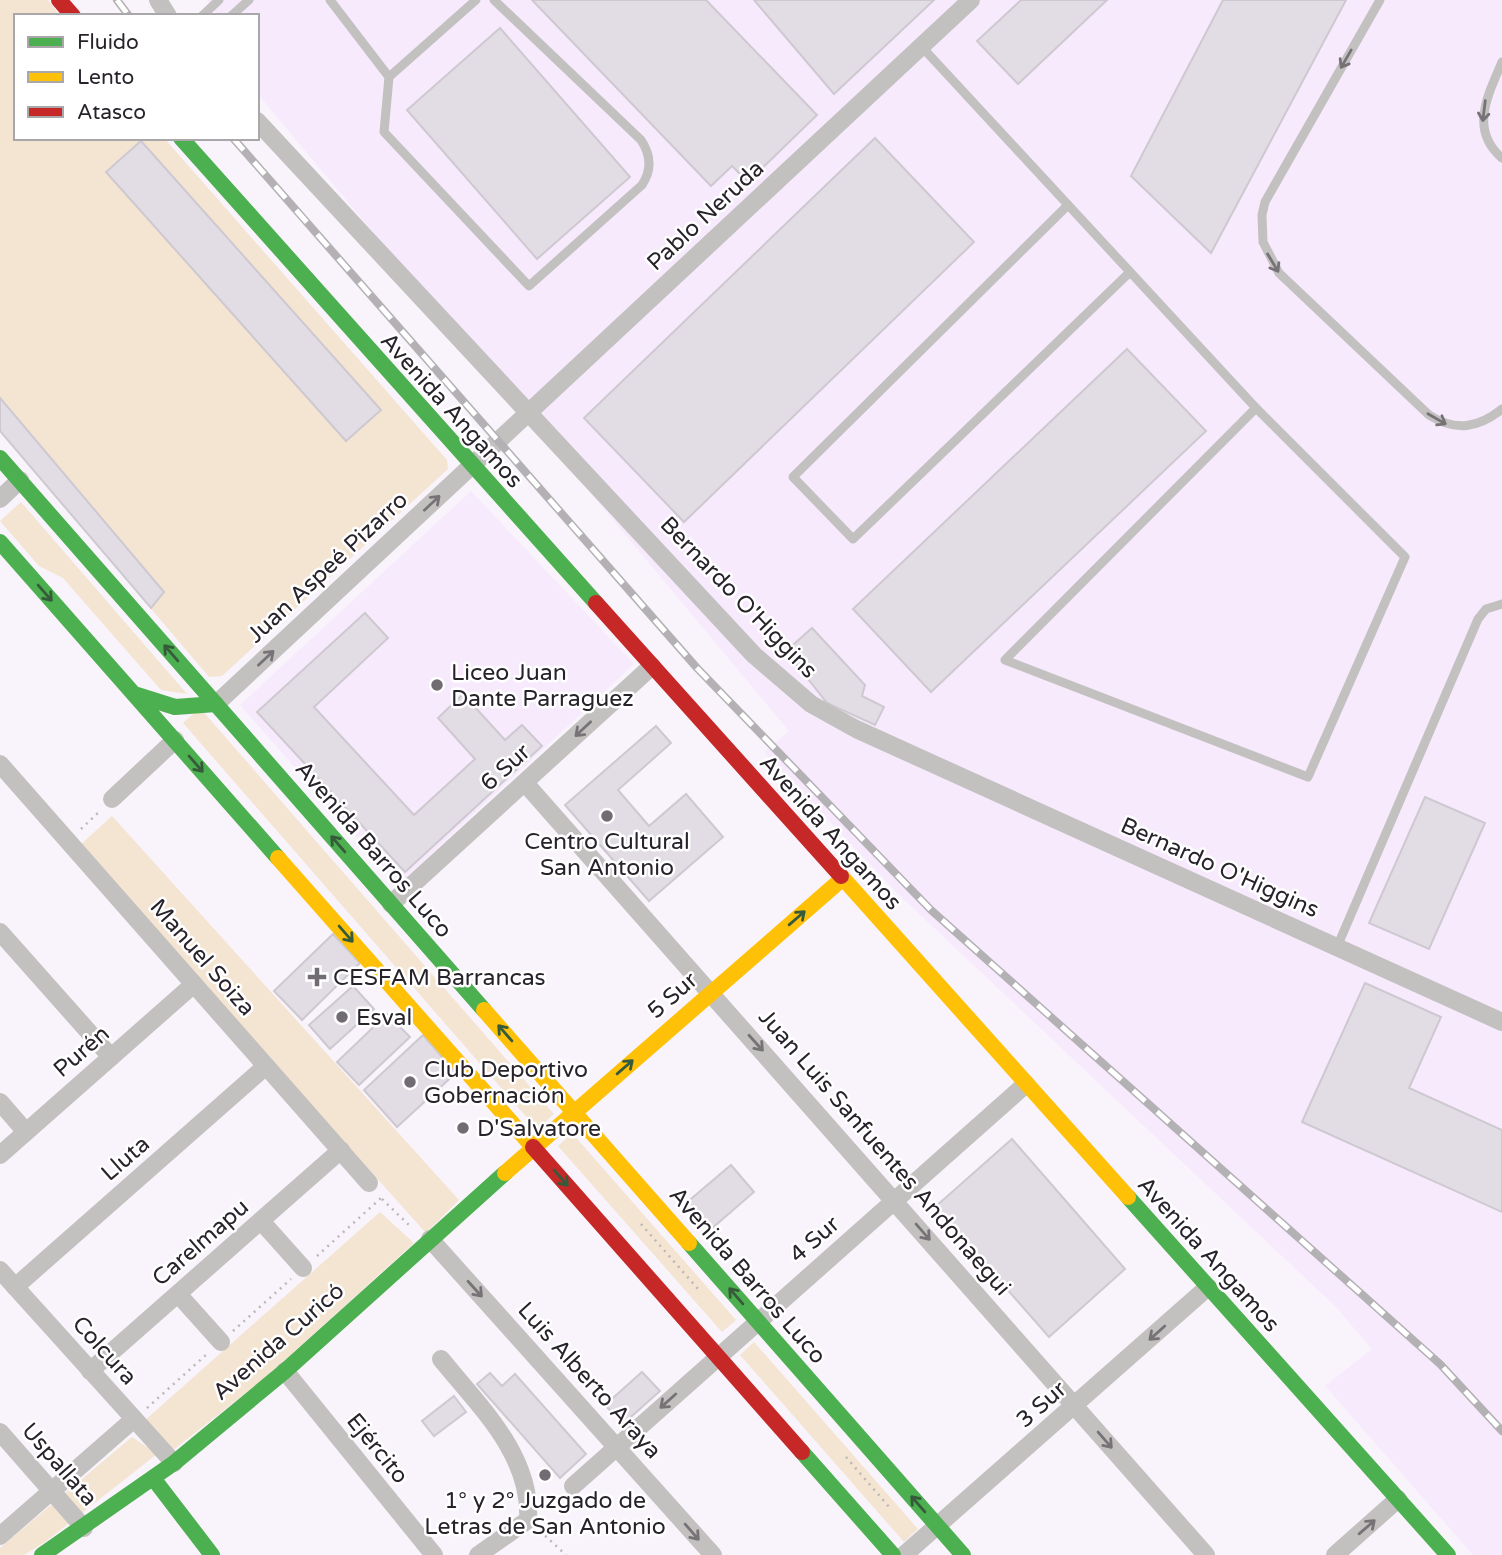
<svg xmlns="http://www.w3.org/2000/svg" width="1502" height="1555" font-family="'Varela Round',sans-serif">
	<rect width="100%" height="100%" fill="#f9f4fb"/>
	<g fill="#f6eafc">
		<polygon points="207,0 1502,0 1502,1555 1473,1555 1325,1386 1372,1349 1336,1307 897,893 764,752 789,731 257,93 257,16 217,16"/>
		<polygon points="471,491 634,664 398,885 240,705"/>
	</g>
	<g fill="#f4e4d2">
		<polygon points="0,0 48,0 60,16 16,16 16,138 164,138 447,460 448,469 222,676 209,677 0,431"/>
		<polygon points="21,502 187,694 161,690 63,578 39,566 0,521"/>
		<polygon points="200,708 554,1114 537,1129 183,723"/>
		<polygon points="112,816 459,1200 426,1233 79,846"/>
		<polygon points="572,1133 736,1320 722,1332 558,1146"/>
		<polygon points="380,1212 414,1243 266,1377 172,1451 144,1421"/>
		<polygon points="754,1342 918,1529 904,1542 740,1355"/>
		<polygon points="132,1437 157,1454 45,1542 24,1555 0,1555 0,1548"/>
	</g>
	<g fill="#e2dde4" stroke="#cec9d1" stroke-width="2">
		<polygon points="532,0 706,0 817,115 748,182 732,166 711,186"/>
		<polygon points="754,0 934,0 834,94"/>
		<polygon points="1021,0 1107,0 1018,84 977,41"/>
		<polygon points="1223,0 1346,0 1211,253 1131,176"/>
		<polygon points="500,28 630,177 537,259 407,110"/>
		<polygon points="875,138 974,242 684,522 584,418"/>
		<polygon points="141,141 381,410 346,441 106,172"/>
		<polygon points="1127,349 1206,431 931,692 853,609"/>
		<polygon points="0,398 164,592 151,608 0,431"/>
		<polygon points="365,613 388,638 314,707 414,815 475,759 438,718 463,694 505,740 522,725 542,746 405,872 257,712"/>
		<polygon points="812,628 865,685 862,696 884,707 875,725 827,703 786,651"/>
		<polygon points="656,726 671,743 618,790 649,826 686,794 723,837 649,901 565,805"/>
		<polygon points="1425,797 1485,823 1429,949 1369,923"/>
		<polygon points="333,934 360,963 302,1020 274,991"/>
		<polygon points="1365,983 1441,1017 1409,1088 1502,1130 1502,1212 1302,1122"/>
		<polygon points="353,986 374,1009 330,1049 309,1025"/>
		<polygon points="387,1014 410,1037 359,1085 337,1062"/>
		<polygon points="423,1035 456,1073 397,1127 364,1090"/>
		<polygon points="1012,1139 1125,1269 1049,1337 935,1207"/>
		<polygon points="731,1165 754,1192 710,1230 686,1203"/>
		<polygon points="642,1372 660,1391 623,1424 605,1405"/>
		<polygon points="490,1373 502,1386 515,1374 586,1454 560,1478 477,1384"/>
		<polygon points="454,1396 466,1412 434,1436 422,1421"/>
	</g>
	<g fill="none" stroke-linecap="round" stroke-linejoin="round">
		<g stroke="#bab8b8" stroke-width="2.5" stroke-dasharray="2 5" stroke-linecap="butt">
			<polyline points="81,829 101,810"/>
			<polyline points="382,1199 412,1228"/>
			<polyline points="641,1224 699,1290"/>
			<polyline points="317,1256 381,1198"/>
			<polyline points="233,1331 291,1279"/>
			<polyline points="147,1408 207,1354"/>
			<polyline points="846,1457 890,1508"/>
			<polyline points="543,1509 560,1496"/>
			<polyline points="540,1531 566,1555"/>
		</g>
		<g stroke="#c3c1c0" stroke-width="9">
			<polyline points="330,0 389,77"/>
			<path d="M476,0l-87,77 -5,55 145,154 113,-101c10,-15 9,-30 -1,-45l-147,-140"/>
			<path d="M1380,0l-115,202 -3,13 1,27 16,31 150,142c27,17 49,13 73,-6"/>
			<polyline points="202,16 219,0"/>
			<polyline points="231,16 249,0"/>
			<polyline points="921,46 1256,408 1405,557 1308,777 1005,660 1256,408"/>
			<path d="M1502,62c-14,33 -33,68 0,96"/>
			<polyline points="1068,205 793,477 853,539 1130,272"/>
			<polyline points="1337,947 1478,619 1486,609 1502,604"/>
		</g>
		<g stroke="#c3c1c0" stroke-width="18">
			<polyline points="158,0 168,16"/>
			<polyline points="257,121 754,655 811,704 856,729 1502,1022"/>
			<polyline points="0,499 20,480"/>
			<polyline points="216,704 971,0"/>
			<polyline points="0,764 369,1183"/>
			<polyline points="525,783 1206,1555"/>
			<polyline points="112,799 175,740"/>
			<polyline points="391,904 652,666"/>
			<polyline points="0,932 111,1057"/>
			<polyline points="0,1102 26,1132"/>
			<polyline points="0,1155 194,984"/>
			<polyline points="261,1221 303,1268"/>
			<polyline points="430,1239 713,1555"/>
			<polyline points="0,1270 174,1463"/>
			<polyline points="15,1287 266,1066"/>
			<polyline points="178,1294 221,1342"/>
			<path d="M441,1359c38,47 91,96 87,161l-50,35"/>
			<polyline points="90,1371 341,1150"/>
			<polyline points="285,1371 434,1555"/>
			<polyline points="0,1432 84,1528"/>
			<polyline points="573,1486 1026,1084"/>
			<polyline points="0,1536 134,1419"/>
			<polyline points="904,1555 1208,1287"/>
			<polyline points="1335,1555 1398,1499"/>
		</g>
		<g stroke="#4caf50" stroke-width="16">
			<polyline points="181,138 596,603"/>
			<polyline points="0,458 484,1010"/>
			<polyline points="0,542 278,858"/>
			<polyline points="137,695 175,707 216,704"/>
			<polyline points="1128,1197 1448,1555"/>
			<polyline points="689,1243 963,1555"/>
			<polyline points="802,1452 893,1555"/>
			<polyline points="153,1478 212,1555"/>
			<polyline points="42,1555 174,1463 285,1371 505,1173"/>
		</g>
		<g stroke="#ffc107" stroke-width="16">
			<polyline points="278,858 533,1147"/>
			<polyline points="841,876 1128,1197"/>
			<polyline points="484,1010 689,1243"/>
			<polyline points="505,1173 842,879"/>
		</g>
		<g stroke="#c62828" stroke-width="16">
			<polyline points="59,0 73,16"/>
			<polyline points="596,603 841,876"/>
			<polyline points="533,1147 802,1452"/>
		</g>
		<g stroke="#b3b1b3" stroke-width="8">
			<g id="rail">
				<polyline points="117,0 129,16"/>
				<polyline points="233,138 697,668 931,910 1440,1364 1502,1431"/>
			</g>
		</g>
		<use href="#rail" stroke="#fff" stroke-width="5" stroke-dasharray="16" stroke-linecap="butt"/>
	</g>
	<defs><path id="oneway-shaft" d="M-6 0H5M1.5-3L5.5 0L1.5 3" fill="none" stroke-width="1.6" stroke-linecap="round" stroke-linejoin="round" transform="scale(1.75)"/></defs>
	<g stroke="#767276">
		<use href="#oneway-shaft" transform="translate(1346 59) rotate(120)"/>
		<use href="#oneway-shaft" transform="translate(1484 111) rotate(97)"/>
		<use href="#oneway-shaft" transform="translate(1273 263) rotate(59)"/>
		<use href="#oneway-shaft" transform="translate(1437 419) rotate(30)"/>
		<use href="#oneway-shaft" transform="translate(432 503) rotate(-43)"/>
		<use href="#oneway-shaft" transform="translate(266 658) rotate(-43)"/>
		<use href="#oneway-shaft" transform="translate(583 729) rotate(137)"/>
		<use href="#oneway-shaft" transform="translate(756 1043) rotate(48)"/>
		<use href="#oneway-shaft" transform="translate(923 1232) rotate(49)"/>
		<use href="#oneway-shaft" transform="translate(475 1289) rotate(48)"/>
		<use href="#oneway-shaft" transform="translate(1157 1333) rotate(138)"/>
		<use href="#oneway-shaft" transform="translate(668 1401) rotate(138)"/>
		<use href="#oneway-shaft" transform="translate(1105 1440) rotate(49)"/>
		<use href="#oneway-shaft" transform="translate(1367 1527) rotate(-41)"/>
		<use href="#oneway-shaft" transform="translate(692 1532) rotate(49)"/>
	</g>
	<g stroke="#365b3a">
		<use href="#oneway-shaft" transform="translate(45 593) rotate(49)"/>
		<use href="#oneway-shaft" transform="translate(171 653) rotate(-131)"/>
		<use href="#oneway-shaft" transform="translate(196 764) rotate(49)"/>
		<use href="#oneway-shaft" transform="translate(338 844) rotate(-131)"/>
		<use href="#oneway-shaft" transform="translate(797 918) rotate(-41)"/>
		<use href="#oneway-shaft" transform="translate(346 934) rotate(49)"/>
		<use href="#oneway-shaft" transform="translate(505 1033) rotate(-131)"/>
		<use href="#oneway-shaft" transform="translate(625 1067) rotate(-41)"/>
		<use href="#oneway-shaft" transform="translate(561 1178) rotate(49)"/>
		<use href="#oneway-shaft" transform="translate(736 1296) rotate(-131)"/>
		<use href="#oneway-shaft" transform="translate(918 1504) rotate(-131)"/>
	</g>
	<g fill="#716c74" stroke="#fff" stroke-width="2.5">
		<circle cx="437" cy="685" r="7"/>
		<circle cx="607" cy="816" r="7"/>
		<path d="M313.5 966.5h7v7h7v7h-7v7h-7v-7h-7v-7h7z"/>
		<circle cx="342" cy="1017" r="7"/>
		<circle cx="410" cy="1082" r="7"/>
		<circle cx="463" cy="1128" r="7"/>
		<circle cx="545" cy="1475" r="7"/>
	</g>
	<g text-anchor="middle" stroke-width="5" stroke-linejoin="round" paint-order="stroke">
		<g font-size="23" fill="#28232b" stroke="#fff">
			<text transform="translate(705 215) rotate(-43)" y="8">Pablo Neruda</text>
			<text transform="translate(452 410) rotate(48)" y="8">Avenida Angamos</text>
			<text transform="translate(327 567) rotate(-43)" y="8">Juan Aspeé Pizarro</text>
			<text transform="translate(739 597) rotate(46)" y="8">Bernardo O'Higgins</text>
			<text transform="translate(505 767) rotate(-42)" y="8">6 Sur</text>
			<text transform="translate(831 832) rotate(48)" y="8">Avenida Angamos</text>
			<text transform="translate(374 849) rotate(49)" y="8">Avenida Barros Luco</text>
			<text transform="translate(1220 867) rotate(24)" y="8">Bernardo O'Higgins</text>
			<text transform="translate(203 957) rotate(49)" y="8">Manuel Soiza</text>
			<text transform="translate(672 995) rotate(-41)" y="8">5 Sur</text>
			<text transform="translate(81 1051) rotate(-41)" y="8">Purén</text>
			<text transform="translate(885 1152) rotate(49)" y="8">Juan Luis Sanfuentes Andonaegui</text>
			<text transform="translate(125 1158) rotate(-41)" y="8">Lluta</text>
			<text transform="translate(814 1239) rotate(-41)" y="8">4 Sur</text>
			<text transform="translate(200 1242) rotate(-41)" y="8">Carelmapu</text>
			<text transform="translate(1209 1254) rotate(48)" y="8">Avenida Angamos</text>
			<text transform="translate(748 1275) rotate(49)" y="8">Avenida Barros Luco</text>
			<text transform="translate(278 1341) rotate(-41)" y="8">Avenida Curicó</text>
			<text transform="translate(105 1350) rotate(48)" y="8">Colcura</text>
			<text transform="translate(590 1380) rotate(48)" y="8">Luis Alberto Araya</text>
			<text transform="translate(1041 1404) rotate(-41)" y="8">3 Sur</text>
			<text transform="translate(378 1448) rotate(51)" y="8">Ejército</text>
			<text transform="translate(60 1464) rotate(49)" y="8">Uspallata</text>
		</g>
		<g font-size="23" fill="#28232b" stroke="#fff" text-anchor="start">
			<text x="451" y="680">Liceo Juan<tspan x="451" dy="26">Dante Parraguez</tspan></text>
			<text x="607" y="849" text-anchor="middle">Centro Cultural<tspan x="607" dy="26">San Antonio</tspan></text>
			<text x="333" y="985">CESFAM Barrancas</text>
			<text x="356" y="1025">Esval</text>
			<text x="424" y="1077">Club Deportivo<tspan x="424" dy="26">Gobernación</tspan></text>
			<text x="477" y="1136">D'Salvatore</text>
			<text x="545" y="1508" text-anchor="middle">1° y 2° Juzgado de<tspan x="545" dy="26">Letras de San Antonio</tspan></text>
		</g>
	</g>
	<rect x="14" y="14" width="245" height="126" fill="#ffffff" stroke="#a9a7aa" stroke-width="2"/>
	<rect x="28" y="37" width="35" height="10" fill="#4caf50" stroke="#a9a7aa" stroke-width="2"/>
	<text x="77" y="49" font-size="21" fill="#28232b">Fluido</text>
	<rect x="28" y="72" width="35" height="10" fill="#ffc107" stroke="#a9a7aa" stroke-width="2"/>
	<text x="77" y="84" font-size="21" fill="#28232b">Lento</text>
	<rect x="28" y="107" width="35" height="10" fill="#c62828" stroke="#a9a7aa" stroke-width="2"/>
	<text x="77" y="119" font-size="21" fill="#28232b">Atasco</text>
</svg>
